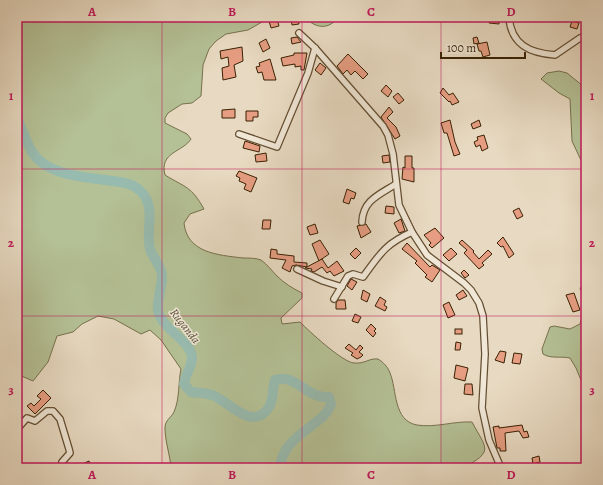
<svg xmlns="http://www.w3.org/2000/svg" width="603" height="485" font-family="Alegreya,serif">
	<rect width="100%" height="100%" fill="#e8dac2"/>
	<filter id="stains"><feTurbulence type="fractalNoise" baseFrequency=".005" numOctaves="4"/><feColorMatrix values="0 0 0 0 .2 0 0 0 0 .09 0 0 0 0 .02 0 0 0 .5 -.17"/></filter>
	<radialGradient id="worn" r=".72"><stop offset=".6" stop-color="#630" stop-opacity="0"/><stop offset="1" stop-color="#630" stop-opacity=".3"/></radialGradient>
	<g fill="#b4c095" stroke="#76704c">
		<path d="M17,17h265l-20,5 -14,8 -22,4 -10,7 -7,8 -6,16 -2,31 -9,7 -10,1 -14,9 -3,5v5l22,11 4,5c-8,13 -32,13 -26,36 21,13 26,11 39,34l-14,5 -6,9c3,30 34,32 59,35 6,0 13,0 18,2 6,4 11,11 16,16 7,7 15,12 25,17v5l-21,20 1,6 18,-2c9,9 42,40 54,41 11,1 15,-5 24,-4 5,3 10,8 12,14 7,16 3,48 27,52 18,3 37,-4 55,-3 15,28 22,29 -9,46h-292c-1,-13 -6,-27 -6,-40 0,-8 6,-10 9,-16 6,-14 4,-29 7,-43l-20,-29 -11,-10 -9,4 -27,-15 -16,-3 -16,8 -9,8 -16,4 -9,26 -15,19 -16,-7z"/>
		<path d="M304,17h35c-12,14 -23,11 -35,0z"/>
		<polygon points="559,71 567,73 583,86 586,86 586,171 572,141 570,99 559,93 541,79 547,73"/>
		<path d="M586,283v102h-3l-7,-17 -6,-10c-10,-2 -19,1 -27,-4l-1,-5 8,-22 4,-1 16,3 10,-5 6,-20 -6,-16z"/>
	</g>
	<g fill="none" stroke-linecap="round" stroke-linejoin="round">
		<path stroke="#98bbaf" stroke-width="10" d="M17,119c6,10 9,23 15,33 16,25 55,25 81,29 8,1 18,2 25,8 20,15 7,40 12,60 3,9 12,18 12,27 0,12 -5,23 -4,34 2,18 34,31 34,48 0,9 -7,17 -8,26l7,8c6,1 15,1 21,3 17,6 41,38 57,12 5,-8 3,-18 6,-27 16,-6 27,10 41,15 4,2 9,2 13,2l2,7c-6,21 -49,31 -51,64"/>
	</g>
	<g fill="#e69d82" stroke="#392102">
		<polygon points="298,17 299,24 292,25 291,18"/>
		<polygon points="490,17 497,17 497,20 499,20 499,24 489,23"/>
		<polygon points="277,19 279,26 271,28 269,21"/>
		<polygon points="572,21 579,23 577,29 570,27"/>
		<polygon points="297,37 301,42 292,44 291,38"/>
		<polygon points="477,37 479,43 474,44 473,38"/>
		<polygon points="266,39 270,48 263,52 259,43"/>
		<polygon points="487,42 490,55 483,57 481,51 479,51 477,44"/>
		<polygon points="242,47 243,61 234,65 236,77 223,80 222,68 229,66 228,57 221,59 220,51"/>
		<polygon points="294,53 307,53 304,70 301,70 301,66 295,67 295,64 283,66 281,58 294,55"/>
		<polygon points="348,54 368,74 363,79 355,71 351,75 347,70 343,74 337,66"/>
		<polygon points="270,59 276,80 264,80 262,72 258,73 256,67 260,66 259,63"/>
		<polygon points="320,63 326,68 321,75 315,70"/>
		<polygon points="386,85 392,91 388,97 381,91"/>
		<polygon points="443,88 449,95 453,93 459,102 452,105 450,101 449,102 440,93"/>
		<polygon points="398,93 404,100 399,104 393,97"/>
		<polygon points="389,107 393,112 387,118 396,127 400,136 395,139 381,117"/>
		<polygon points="235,109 235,118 222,118 222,110"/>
		<polygon points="246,111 258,111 258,117 253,117 253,121 246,121"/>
		<polygon points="450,120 455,142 460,154 454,156 447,133 444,133 441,123"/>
		<polygon points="479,120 481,126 473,129 471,124"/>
		<polygon points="484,135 488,148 482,151 480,145 476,147 474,142 478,140 477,137"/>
		<polygon points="245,141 260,146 259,152 243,148"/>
		<polygon points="266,153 267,161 256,162 255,155"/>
		<polygon points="389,155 390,162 383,163 382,156"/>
		<polygon points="405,156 412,156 412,168 414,168 414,182 402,179 403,167 405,168"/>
		<polygon points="239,171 257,178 251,192 244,189 246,184 239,181 240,178 236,176"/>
		<polygon points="347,189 356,193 354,199 351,198 349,204 343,202"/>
		<polygon points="386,206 394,207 394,214 385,213"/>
		<polygon points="519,208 523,216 517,219 513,211"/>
		<polygon points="401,219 405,231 399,233 394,223"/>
		<polygon points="263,220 271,220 270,229 262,229"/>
		<polygon points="315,224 318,233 310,235 307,227"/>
		<polygon points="366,224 371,232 361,238 357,226"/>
		<polygon points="435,228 444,238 432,248 429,245 431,243 424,235"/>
		<polygon points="503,237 514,254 509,258 503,246 501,247 497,243"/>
		<polygon points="320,240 329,254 319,261 312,244"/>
		<polygon points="462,240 474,251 473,252 479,259 488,250 492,254 482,263 484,265 479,269 464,253 467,250 459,243"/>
		<polygon points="407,243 430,267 432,265 440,270 432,282 425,277 427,275 415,263 417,261 402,249"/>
		<polygon points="356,248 361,253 355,259 350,254"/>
		<polygon points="451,248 457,254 449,261 443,255"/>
		<polygon points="271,249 277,250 277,254 294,256 294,262 307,263 307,267 296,265 292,266 290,272 282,268 286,260 270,258"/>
		<polygon points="322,259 328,268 337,261 344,271 334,276 330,271 327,273 322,267 314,272 311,271 312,269 305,268"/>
		<polygon points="464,270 469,275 465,278 461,273"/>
		<polygon points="351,279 357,282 352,290 347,286"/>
		<polygon points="363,290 370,294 367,302 361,299"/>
		<polygon points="463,290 467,296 459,300 456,295"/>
		<polygon points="574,293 580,310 573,312 566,295"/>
		<polygon points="380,297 386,301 384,305 387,307 385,311 375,306"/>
		<polygon points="338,300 345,300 346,309 336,309 336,303"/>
		<polygon points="449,302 455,315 448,318 443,305"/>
		<polygon points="355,314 361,317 358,323 352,321"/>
		<polygon points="371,324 376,329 374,331 376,333 373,337 366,330"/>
		<rect x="455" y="329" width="7" height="5"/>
		<polygon points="456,342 461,343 460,350 455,350"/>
		<polygon points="349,344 356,350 360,345 363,348 359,352 363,355 361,357 357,359 351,355 353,353 345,348"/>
		<polygon points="500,351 506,352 504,363 495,360"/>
		<polygon points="514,353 522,354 520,364 512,363"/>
		<polygon points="456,365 468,368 465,381 454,378"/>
		<polygon points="465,384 472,384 473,395 464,394"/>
		<polygon points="43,390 51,398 35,414 27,406 31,403 34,406 41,399 37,396"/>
		<polygon points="522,425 524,432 527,431 529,437 523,438 519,431 505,433 506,451 500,451 500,448 497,448 493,427 499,426 499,428"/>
		<polygon points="539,456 540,462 533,464 532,458"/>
		<polygon points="89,461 92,468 81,468 80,465"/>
	</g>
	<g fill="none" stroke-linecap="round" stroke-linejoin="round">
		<g stroke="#654f32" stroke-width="8">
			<g id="minor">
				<path d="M509,17c2,28 21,36 46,38l25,-17 6,-1"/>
				<polyline points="299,33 315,48 383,126 388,135 393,154 399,205 412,232 427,255 464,283 471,290 479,303 483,316 485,354 482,408 489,440 501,468"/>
				<polyline points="239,134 277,147 308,73 315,48"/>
				<path d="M362,222c1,-22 17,-27 34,-38"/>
				<polyline points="297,269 323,281 342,287"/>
				<path d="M334,299l14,-23 5,-2 10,3c17,-23 22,-33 49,-45"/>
				<polyline points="17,429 27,418 35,421 47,411 53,411 60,419 69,449 70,453 62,462 61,468"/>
			</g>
		</g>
		<use href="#minor" stroke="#f0e7d7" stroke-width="5.5"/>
	</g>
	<path fill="none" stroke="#c2185b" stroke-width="1" stroke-opacity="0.55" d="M162,17v451M302,17v451M441,17v451M17,169h569M17,316h569"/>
	<g text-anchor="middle" stroke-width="3" stroke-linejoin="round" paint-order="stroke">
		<g font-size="12" font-style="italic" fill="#564f36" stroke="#f0e7d7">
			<text transform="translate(185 326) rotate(52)" y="4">Ruganda</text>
		</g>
	</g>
	<rect width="603" height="485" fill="none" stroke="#e8dac2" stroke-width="44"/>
	<path d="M441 52v6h84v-6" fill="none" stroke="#392102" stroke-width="2"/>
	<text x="447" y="52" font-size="12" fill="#392102" stroke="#f0e7d7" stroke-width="3" paint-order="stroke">100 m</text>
	<rect x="22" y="22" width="559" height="441" fill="none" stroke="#c2185b" stroke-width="1.5"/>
	<g font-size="13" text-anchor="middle" font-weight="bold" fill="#c2185b">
		<text x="92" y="16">A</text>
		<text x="232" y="16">B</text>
		<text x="371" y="16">C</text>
		<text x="511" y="16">D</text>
		<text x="11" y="100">1</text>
		<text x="592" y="100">1</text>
		<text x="11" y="247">2</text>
		<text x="592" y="247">2</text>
		<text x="11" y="394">3</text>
		<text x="592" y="394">3</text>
		<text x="92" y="479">A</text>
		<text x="232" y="479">B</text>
		<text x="371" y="479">C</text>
		<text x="511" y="479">D</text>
	</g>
	<rect width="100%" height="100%" filter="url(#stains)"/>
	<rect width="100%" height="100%" fill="url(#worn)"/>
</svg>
